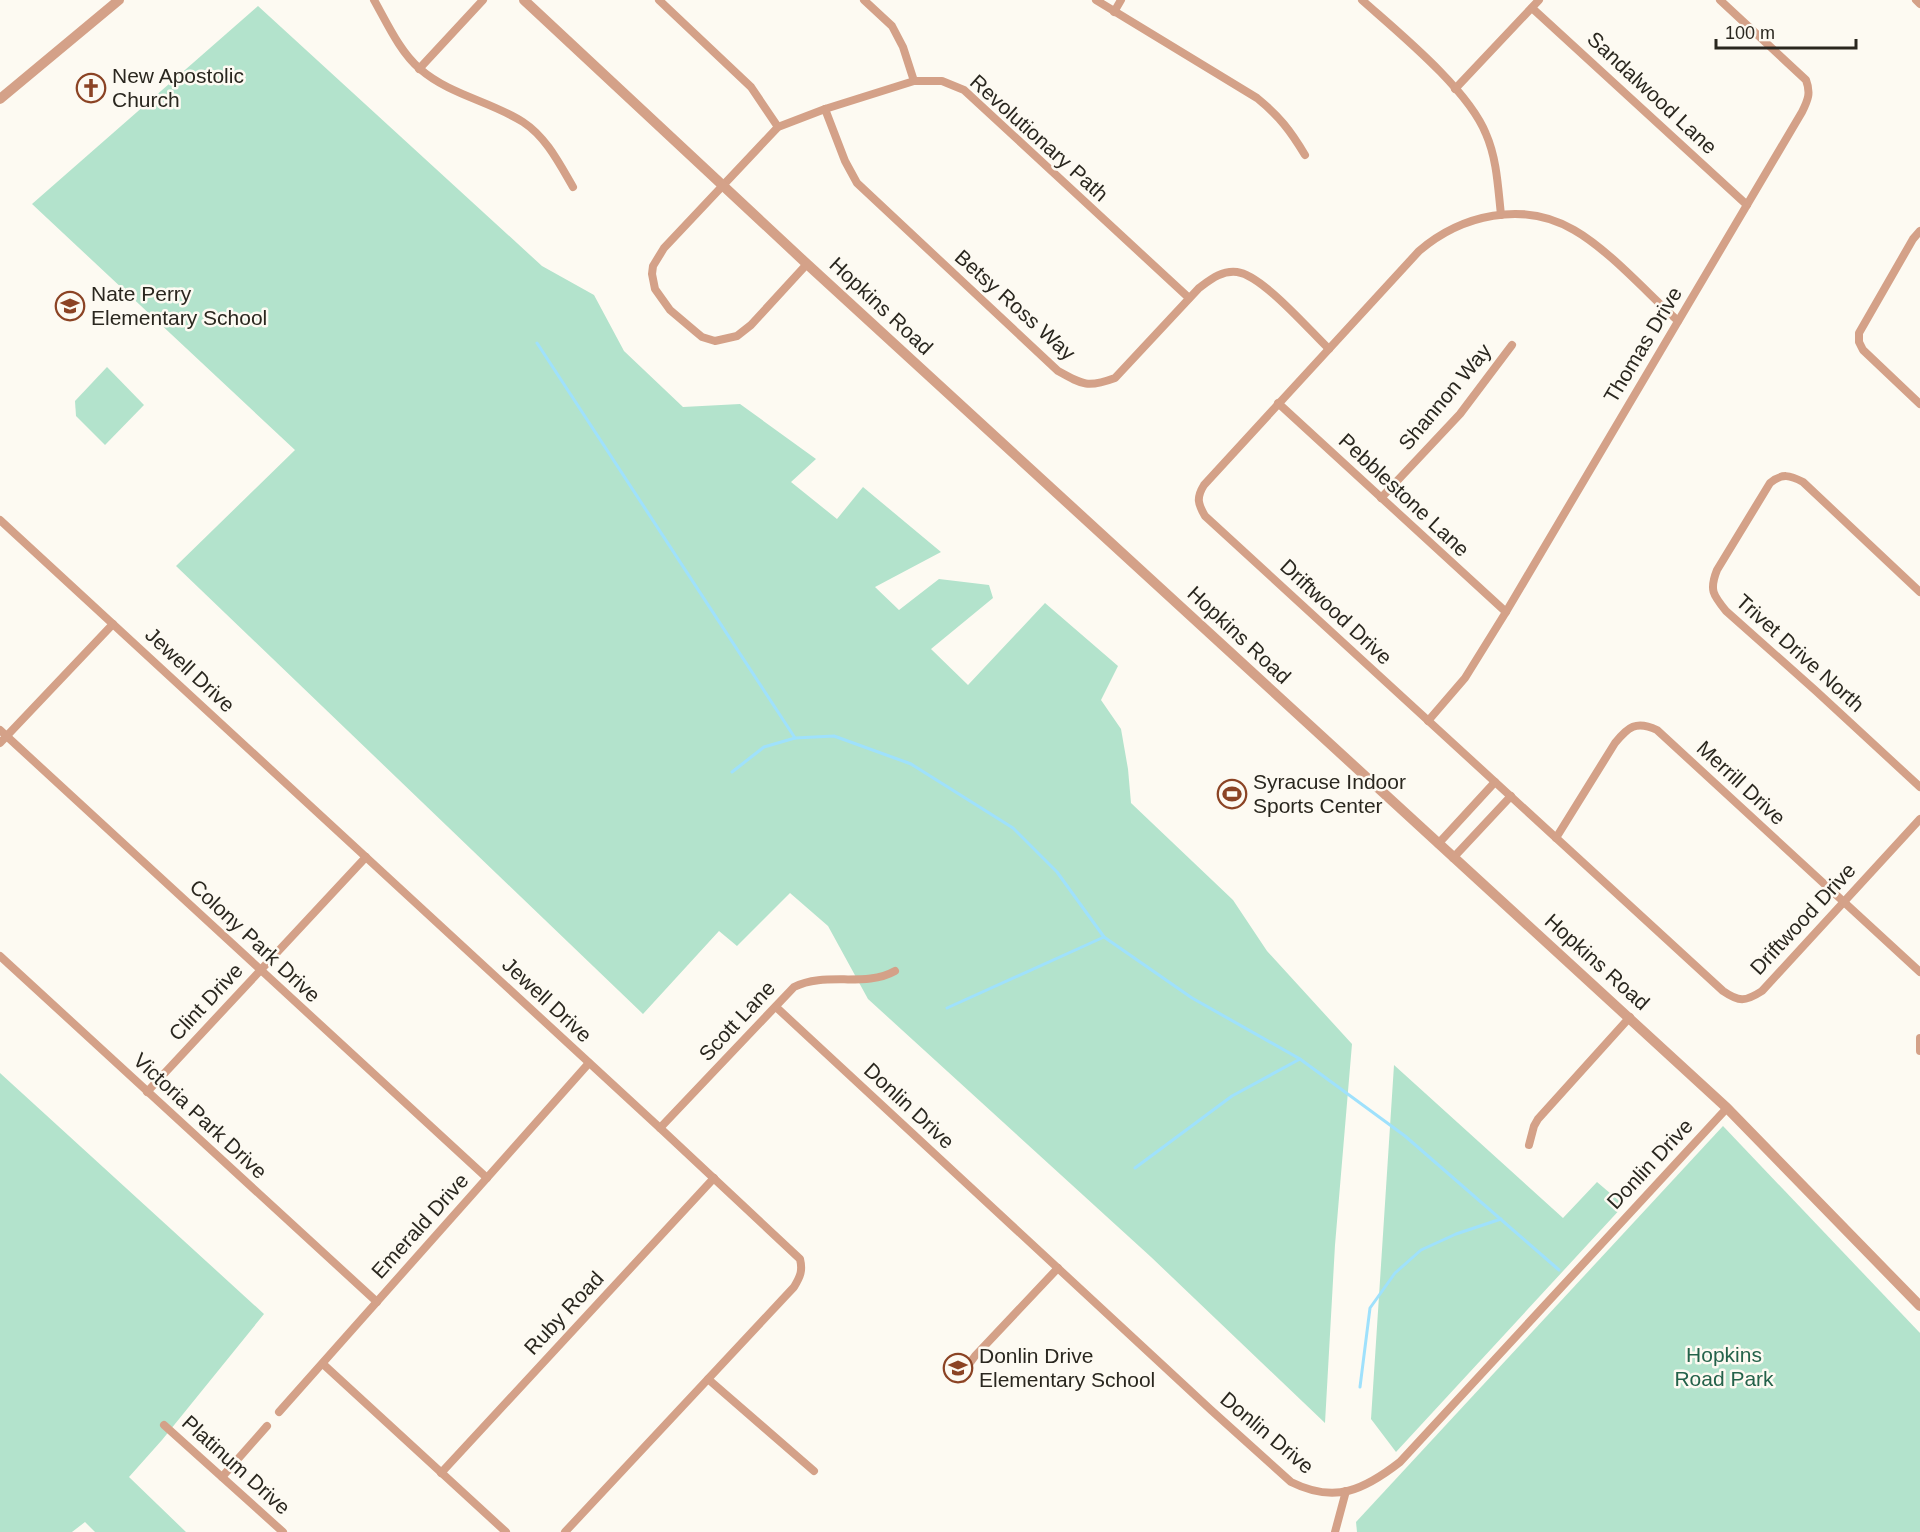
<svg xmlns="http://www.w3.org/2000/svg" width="1920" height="1532" font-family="Helvetica,sans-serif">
	<rect width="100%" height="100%" fill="#fdfaf2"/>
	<g fill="#b3e3cc">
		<polygon points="258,6 542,266 594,295 624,351 683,407 740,404 816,459 791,482 837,519 863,487 941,552 875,587 899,610 939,579 989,585 993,598 931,649 968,685 1045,603 1118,666 1101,700 1121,729 1128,769 1131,803 1233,900 1267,951 1352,1044 1335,1245 1325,1423 1151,1257 868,999 828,926 790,893 737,946 719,931 643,1014 176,566 295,450 32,204"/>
		<polygon points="107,367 144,405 105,445 76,416 75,401"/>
		<polygon points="1394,1065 1563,1218 1597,1182 1624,1205 1396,1452 1371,1419"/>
		<polygon points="0,1073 264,1314 162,1440 129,1477 186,1532 95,1532 85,1522 72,1532 0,1532"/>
		<polygon points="1723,1126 1920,1333 1920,1532 1357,1532 1356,1522"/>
	</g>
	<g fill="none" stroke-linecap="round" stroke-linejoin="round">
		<g stroke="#9fe1fc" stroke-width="3">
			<polyline points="537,343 795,738 834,736 911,764 1013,828 1057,872 1104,937 1192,998 1300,1059 1405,1136 1559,1270"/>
			<polyline points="732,772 764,747 795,738"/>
			<polyline points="947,1008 1104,937"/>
			<polyline points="1135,1168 1232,1096 1300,1059"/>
			<polyline points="1360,1387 1370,1308 1395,1273 1421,1250 1456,1234 1501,1219"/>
		</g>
		<g stroke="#d4a188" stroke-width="8">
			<path d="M374,0c13,23 26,52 46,69 30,26 70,32 103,53 23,15 36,41 50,65"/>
			<polyline points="659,0 751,87 778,127"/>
			<polyline points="864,0 892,26 903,47 914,81"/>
			<path d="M1096,0l161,98c22,18 33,32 48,57"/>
			<path d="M1362,0c37,33 106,89 124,134 11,25 12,54 15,81"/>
			<polyline points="1916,0 1920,4"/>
			<polyline points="1532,8 1747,205"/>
			<polyline points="1114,12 1121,0"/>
			<polyline points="419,69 483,0"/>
			<polyline points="1455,89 1539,0"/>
			<path d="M825,109l20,52 12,22 201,188c25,14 30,17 57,7l84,-90c11,-8 23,-18 38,-16 25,3 72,58 92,77"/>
			<polyline points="1920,231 1913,239 1859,333 1859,342 1863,350 1920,404"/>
			<polyline points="807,264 751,325 737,336 715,341 702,337 696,332 670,310 655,289 652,274 653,266 664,248 778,127 825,109 914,81 942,81 964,90 1189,298"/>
			<path d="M1678,321c-31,-28 -69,-71 -104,-91 -51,-30 -113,-15 -155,21l-215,234c-8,13 -6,19 1,31l518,475c16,11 22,11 39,0l158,-172"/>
			<polyline points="1278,403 1506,612"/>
			<polyline points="1381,498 1460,414 1512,345"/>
			<path d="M0,520l660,608 140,131c3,12 0,18 -6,28l-229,245"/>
			<path d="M1920,592l-117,-110c-13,-7 -21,-9 -33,1l-53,87c-8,20 -4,25 9,41l90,80 104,96"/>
			<path d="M1428,721l37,-43 41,-66 296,-500c6,-12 9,-19 4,-32l-86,-80"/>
			<polyline points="0,730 487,1178"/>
			<polyline points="0,743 113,624"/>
			<path d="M1556,838l59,-95c13,-16 21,-23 42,-13l263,242"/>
			<polyline points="1438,844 1495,782"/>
			<polyline points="1453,858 1511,796"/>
			<polyline points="0,956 377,1302"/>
			<path d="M776,1007l435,403 80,72c44,22 73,8 109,-20l327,-354"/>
			<polyline points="1920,1038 1920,1051"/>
			<polyline points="147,1092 366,857"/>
			<path d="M660,1128l134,-141c31,-16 71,1 101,-16"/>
			<polyline points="1529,1145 1534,1126 1538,1119 1630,1017"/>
			<polyline points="323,1364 506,1532"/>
			<polyline points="708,1379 814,1471"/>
			<polyline points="963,1379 967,1367 975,1356 1058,1268"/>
			<polyline points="279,1412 589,1063"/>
			<polyline points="164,1425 283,1532"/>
			<polyline points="441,1473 714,1178"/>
			<polyline points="222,1477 267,1426"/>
			<polyline points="1335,1532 1346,1491"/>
		</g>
		<g stroke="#d4a188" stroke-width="10">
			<polyline points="524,0 807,264 1727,1108 1920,1306"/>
			<polyline points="0,99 119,0"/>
		</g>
	</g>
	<defs>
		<g id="church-ring" transform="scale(1.5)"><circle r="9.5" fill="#fdfaf2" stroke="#8b4324" stroke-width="1.5"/><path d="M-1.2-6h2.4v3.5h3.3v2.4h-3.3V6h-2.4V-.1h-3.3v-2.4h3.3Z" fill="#8b4324"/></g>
		<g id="school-ring" transform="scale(1.5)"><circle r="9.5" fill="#fdfaf2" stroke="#8b4324" stroke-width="1.5"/><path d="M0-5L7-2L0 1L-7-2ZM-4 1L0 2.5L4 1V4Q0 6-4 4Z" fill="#8b4324"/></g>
		<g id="stadium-ring" transform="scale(1.5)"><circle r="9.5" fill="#fdfaf2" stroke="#8b4324" stroke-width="1.5"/><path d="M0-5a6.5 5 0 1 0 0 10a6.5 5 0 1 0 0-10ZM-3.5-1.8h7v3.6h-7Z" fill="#8b4324"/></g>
	</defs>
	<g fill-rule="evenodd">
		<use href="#church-ring" x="91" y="88"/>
		<use href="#school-ring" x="70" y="306"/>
		<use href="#stadium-ring" x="1232" y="794"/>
		<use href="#school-ring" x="958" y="1368"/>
	</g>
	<g text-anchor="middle" stroke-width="5" stroke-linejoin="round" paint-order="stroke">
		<g font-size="21" fill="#2a271f" stroke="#fdfaf2" text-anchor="start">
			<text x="112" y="83">New Apostolic<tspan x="112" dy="24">Church</tspan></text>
			<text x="91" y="301">Nate Perry<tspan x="91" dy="24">Elementary School</tspan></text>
			<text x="1253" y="789">Syracuse Indoor<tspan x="1253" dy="24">Sports Center</tspan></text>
			<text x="979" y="1363">Donlin Drive<tspan x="979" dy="24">Elementary School</tspan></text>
		</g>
		<g font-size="21" fill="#2a271f" stroke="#fdfaf2">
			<text transform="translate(1652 93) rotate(43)" y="7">Sandalwood Lane</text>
			<text transform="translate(1039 138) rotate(42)" y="7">Revolutionary Path</text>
			<text transform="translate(1015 305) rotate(42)" y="7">Betsy Ross Way</text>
			<text transform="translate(881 306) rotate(43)" y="7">Hopkins Road</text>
			<text transform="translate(1643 345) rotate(-59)" y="7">Thomas Drive</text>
			<text transform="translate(1445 397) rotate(-50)" y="7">Shannon Way</text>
			<text transform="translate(1404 495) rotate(43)" y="7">Pebblestone Lane</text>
			<text transform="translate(1336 612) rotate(43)" y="7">Driftwood Drive</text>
			<text transform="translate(1239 635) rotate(43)" y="7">Hopkins Road</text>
			<text transform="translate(1800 653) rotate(42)" y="7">Trivet Drive North</text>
			<text transform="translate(190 670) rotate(43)" y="7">Jewell Drive</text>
			<text transform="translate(1741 783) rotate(43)" y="7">Merrill Drive</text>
			<text transform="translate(1803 919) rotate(-47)" y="7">Driftwood Drive</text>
			<text transform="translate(255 941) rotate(43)" y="7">Colony Park Drive</text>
			<text transform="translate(1597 962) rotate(42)" y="7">Hopkins Road</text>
			<text transform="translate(547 1000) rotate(43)" y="7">Jewell Drive</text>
			<text transform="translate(206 1002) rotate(-47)" y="7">Clint Drive</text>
			<text transform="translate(737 1021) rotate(-47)" y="7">Scott Lane</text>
			<text transform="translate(909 1106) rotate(43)" y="7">Donlin Drive</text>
			<text transform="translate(200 1116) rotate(43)" y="7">Victoria Park Drive</text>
			<text transform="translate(1650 1164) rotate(-47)" y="7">Donlin Drive</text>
			<text transform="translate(420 1226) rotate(-48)" y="7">Emerald Drive</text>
			<text transform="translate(564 1313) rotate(-47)" y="7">Ruby Road</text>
			<text transform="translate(1267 1433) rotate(40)" y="7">Donlin Drive</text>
			<text transform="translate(236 1465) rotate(42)" y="7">Platinum Drive</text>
		</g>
		<g font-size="21" fill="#24624a" stroke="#fdfaf2">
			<text x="1724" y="1362">Hopkins<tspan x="1724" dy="24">Road Park</tspan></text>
		</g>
	</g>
	<path d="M1716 39v9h140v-9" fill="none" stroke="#2a271f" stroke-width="3"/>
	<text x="1725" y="39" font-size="18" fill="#2a271f" stroke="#fdfaf2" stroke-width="4.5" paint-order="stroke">100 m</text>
</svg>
